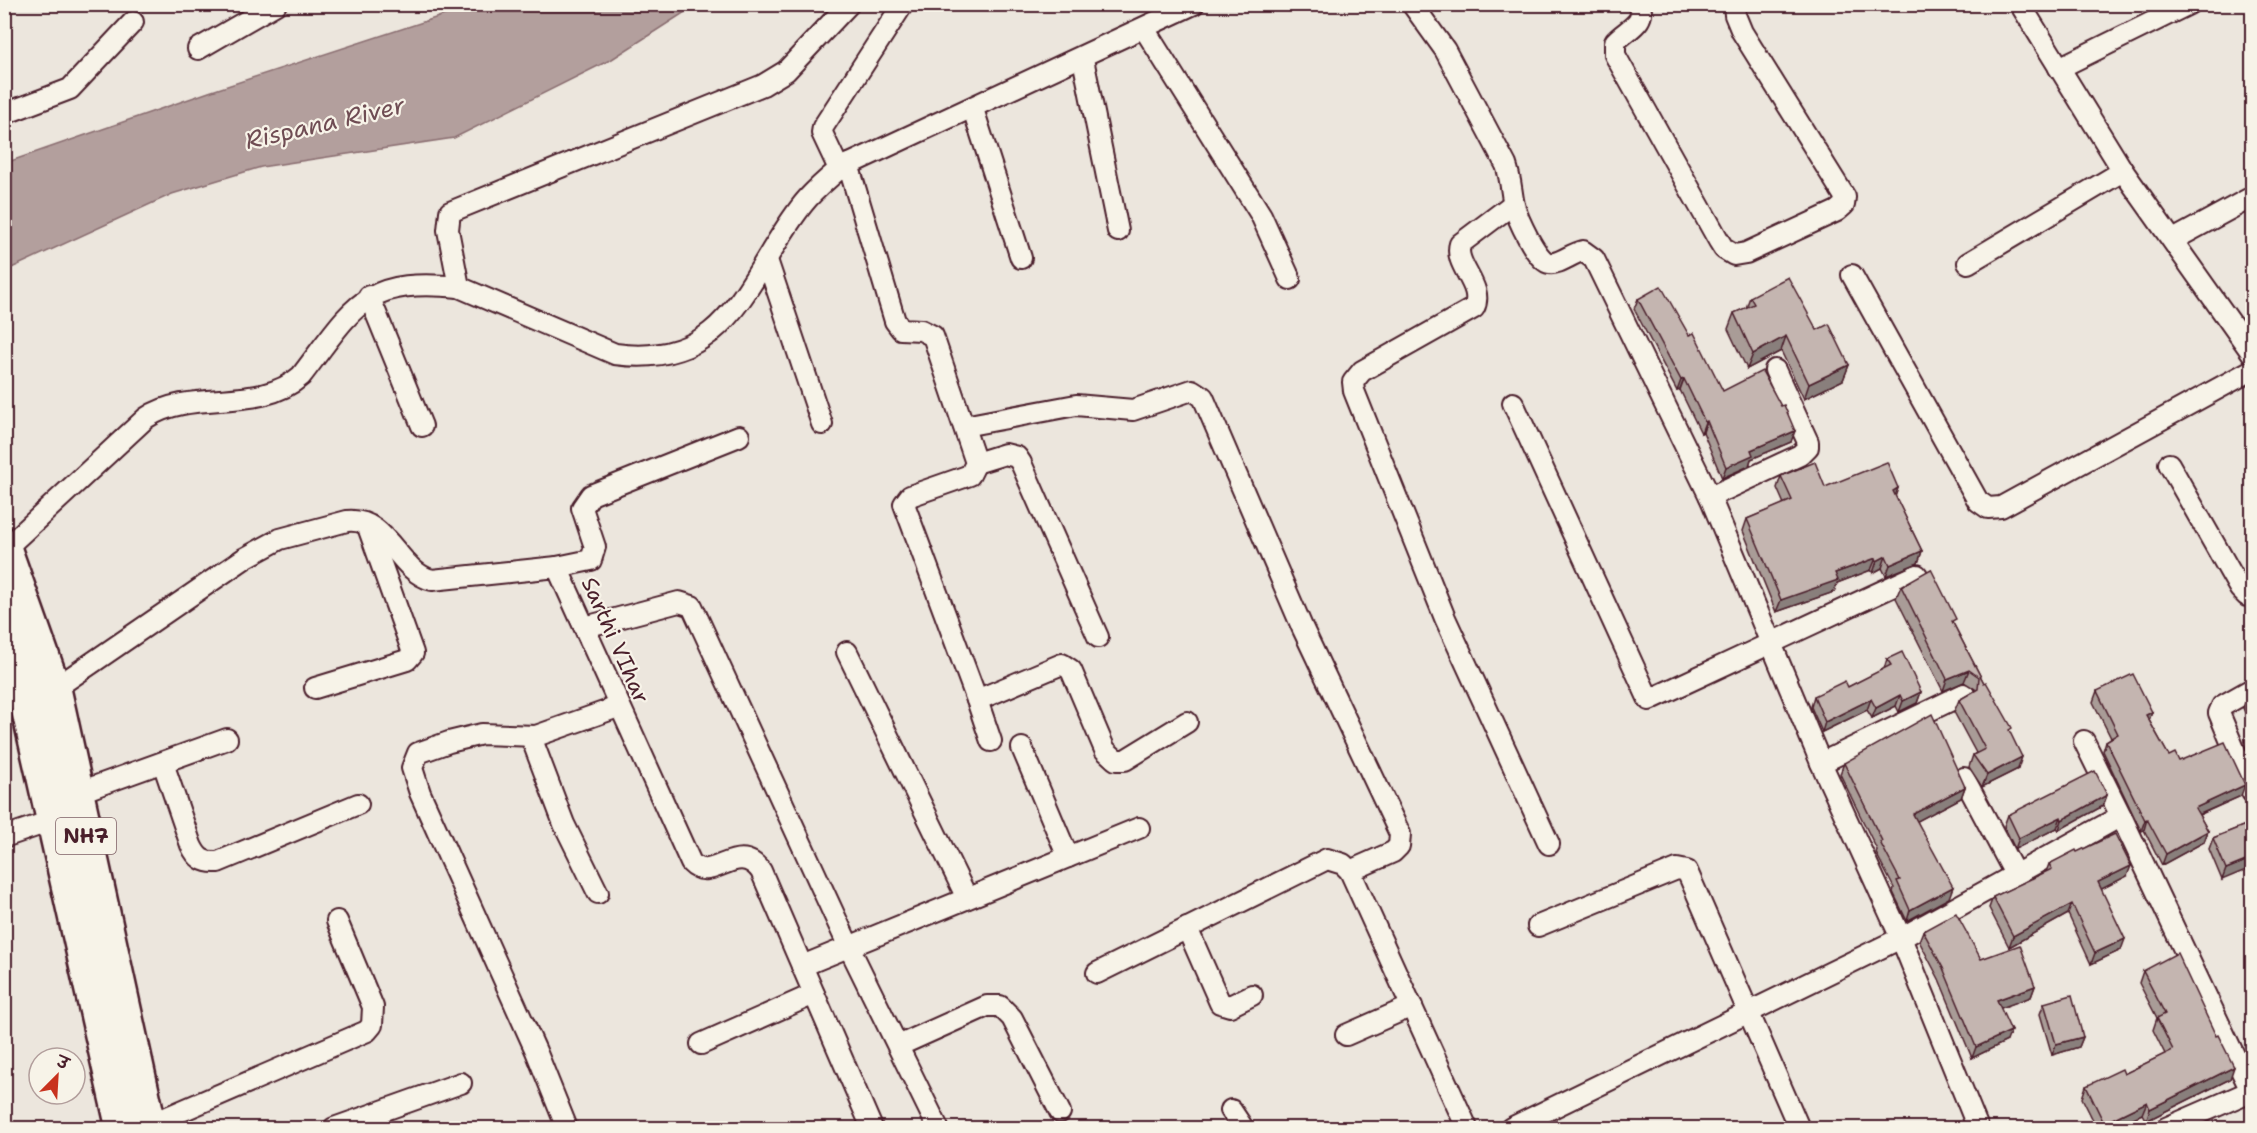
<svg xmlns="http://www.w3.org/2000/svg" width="2257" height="1133" font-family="'Shantell Sans','Playpen Sans Deva',sans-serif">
	<rect width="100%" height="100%" fill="#ece6dd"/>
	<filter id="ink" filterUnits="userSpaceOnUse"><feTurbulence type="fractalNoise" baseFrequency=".0167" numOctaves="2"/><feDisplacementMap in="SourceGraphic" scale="12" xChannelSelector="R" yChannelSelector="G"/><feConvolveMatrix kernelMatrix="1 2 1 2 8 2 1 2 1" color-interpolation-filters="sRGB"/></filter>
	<g filter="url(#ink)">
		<polygon fill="#b39f9d" stroke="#896c6f" stroke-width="1.5" points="478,4 696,5 612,59 454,138 261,167 172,194 5,271 5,163 209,92"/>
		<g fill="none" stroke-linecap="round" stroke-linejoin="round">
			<g stroke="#4a1f2b" stroke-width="24">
				<g id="street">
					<path d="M1412,4l33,46 61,115c5,14 5,26 8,40 3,12 23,57 35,58 10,2 23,-10 34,-12l11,8 116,238 111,266 80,175 77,190"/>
					<path d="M1639,4c9,19 -14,26 -24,38v13l104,186 5,8 10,6 12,-2 91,-42 7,-6 1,-8 -103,-165 -7,-17 -1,-11"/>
					<polyline points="2020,4 2123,171 2252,353"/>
					<polyline points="1145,30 1261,215 1290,279"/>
					<polyline points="198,49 276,4"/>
					<polyline points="1083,59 1118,231"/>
					<polyline points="2059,68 2189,4"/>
					<polyline points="973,109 1021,258"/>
					<polyline points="4,114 70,89 133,22"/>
					<polyline points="848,164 895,321 901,329 921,330 933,336 976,463 970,475 910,496 904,504 977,700"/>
					<polyline points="839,169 822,133 823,127 903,4"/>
					<path d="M1513,204l-53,40c-7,21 25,42 14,64l-112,63 -9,11 1,9 91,227 104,226"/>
					<polyline points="2173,240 2252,197"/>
					<polyline points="767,260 822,424"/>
					<polyline points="1968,263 2123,171"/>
					<polyline points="1852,275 1978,501 1988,508 2001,507 2252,370"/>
					<polyline points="459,287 448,230 450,212 763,85 786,71 849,4"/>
					<polyline points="369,296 422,426"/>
					<polyline points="1513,403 1649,700 1917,575"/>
					<polyline points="964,426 1076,405 1133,410 1192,390 1203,397 1302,627 1400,834 1399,846 1393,852 1350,871"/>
					<polyline points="976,463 1005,454 1017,457 1021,463 1098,637"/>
					<polyline points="2169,464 2240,589 2247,596 2252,596"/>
					<polyline points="1710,497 1800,455 1808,447 1808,442 1775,370"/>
					<path d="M5,549l141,-131c46,-31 112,-4 155,-42 53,-69 62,-99 158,-89l156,67c116,16 131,-78 188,-150 10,-13 24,-24 36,-35l355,-165"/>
					<polyline points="557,567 591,560 595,547 582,508 591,495 739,436"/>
					<polyline points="585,627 679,602 692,606 849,947 938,1128"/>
					<polyline points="847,652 967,898"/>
					<polyline points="315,688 407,660 413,653 368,527"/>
					<path d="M54,689l191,-131 35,-19 67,-18c41,-4 50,50 85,59l125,-13 134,296c21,22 46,-24 70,8l111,257"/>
					<polyline points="2252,689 2222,706 2219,713 2252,792"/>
					<polyline points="531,737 564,824 598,893"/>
					<polyline points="991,741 977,700 1062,664 1071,670 1105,750 1116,760 1125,760 1187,722"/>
					<polyline points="2084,741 2121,816"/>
					<polyline points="1022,748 1068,857"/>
					<path d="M163,763l28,82c6,13 12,18 27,17l140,-58"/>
					<polyline points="1821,763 1964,694"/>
					<polyline points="1964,778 2015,874"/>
					<polyline points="77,793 227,739"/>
					<polyline points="4,837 54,820"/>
					<polyline points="1538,926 1677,869 1687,871 1799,1128"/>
					<polyline points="1187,928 1220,1003 1230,1006 1252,995"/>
					<polyline points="802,966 1139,828"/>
					<polyline points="1097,973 1327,859 1343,864 1350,871 1467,1128"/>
					<polyline points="1346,1035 1412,1006"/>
					<polyline points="701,1044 814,994"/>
					<polyline points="898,1046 987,1006 1000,1006 1012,1018 1060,1112"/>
					<polyline points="1231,1110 1243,1128"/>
					<polyline points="149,1125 367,1031 372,1025 373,1007 337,921"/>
					<polyline points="334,1128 461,1083"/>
					<polyline points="567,1128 536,1051 420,793 412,768 418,753 449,742 482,734 536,736 618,707"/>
					<polyline points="1511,1128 1901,938 2121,816 2252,1093"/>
					<polyline points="2166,1128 2251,1091"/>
				</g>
			</g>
			<g stroke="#4a1f2b" stroke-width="38">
				<g id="highway">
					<polyline points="4,548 54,689 150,1128"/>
					<polyline points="4,627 25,694 123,1128"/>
				</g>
			</g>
			<use href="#street" stroke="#f7f3e8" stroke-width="20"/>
			<use href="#highway" stroke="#f7f3e8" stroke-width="33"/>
		</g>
		<g fill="#a99c97" stroke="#4a1f2b" stroke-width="1.5">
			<polygon points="1750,297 1817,330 1849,365 1843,380 1804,399 1781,351 1747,369 1728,329 1734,313 1746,308"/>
			<polygon points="1638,299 1689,335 1723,391 1791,442 1751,459 1749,466 1722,478 1703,432 1701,433 1680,390 1677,391 1634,309"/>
			<polygon points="1781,476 1825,487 1898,488 1895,496 1922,551 1918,563 1886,576 1882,568 1873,573 1871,570 1837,583 1834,592 1776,612 1743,531 1747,519 1784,504 1777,488"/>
			<polygon points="1901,586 1954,625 1984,683 2010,733 2018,769 1982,787 1969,767 1973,755 1976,753 1954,712 1959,700 1975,691 1975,689 1964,682 1943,691 1896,598"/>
			<polygon points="1887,659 1921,692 1917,703 1899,712 1896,706 1872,718 1867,710 1822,732 1811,707 1814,696 1848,687 1884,669"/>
			<polygon points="2097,691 2152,712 2149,720 2169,756 2179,761 2241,796 2199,815 2208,831 2204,842 2162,865 2144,830 2141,831 2103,751 2106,741 2111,738 2093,702"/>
			<polygon points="2253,694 2253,743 2249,736 2252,729 2243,708 2247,697"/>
			<polygon points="1844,763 1965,787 1961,798 1917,821 1949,898 1907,921 1893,892 1894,888 1876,853 1877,850 1840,774"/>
			<polygon points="2107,795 2103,806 2059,830 2057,828 2015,849 2004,826 2008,815"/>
			<polygon points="2253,822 2222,880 2209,849 2213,838"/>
			<polygon points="2077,852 2127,876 2101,889 2121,950 2091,964 2068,914 2009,947 1989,908 1993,897 2046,872 2049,864"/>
			<polygon points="1923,931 2035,986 2031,997 2000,1008 2007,1041 1972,1058 1939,979 1919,941"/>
			<polygon points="2143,971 2230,1079 2146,1121 2142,1114 2112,1128 2097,1128 2082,1098 2086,1086 2124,1074 2165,1054 2153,1030 2157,1018 2139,983"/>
			<polygon points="2044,1003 2083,1037 2079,1047 2052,1055 2040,1014"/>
		</g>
		<g fill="#897f7b" stroke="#4a1f2b" stroke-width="1.5">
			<polygon points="1786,336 1781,351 1747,369 1753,354"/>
			<polygon points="1849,365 1843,380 1804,399 1809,384"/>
			<polygon points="1684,379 1680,390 1677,391 1681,380"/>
			<polygon points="1707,421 1703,432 1701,433 1705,422"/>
			<polygon points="1795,431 1791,442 1751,459 1749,466 1722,478 1726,467 1751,450"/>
			<polygon points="1898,488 1894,500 1893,491"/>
			<polygon points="1922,551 1918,563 1886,576 1890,565"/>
			<polygon points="1886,556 1882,568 1873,573 1877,561"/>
			<polygon points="1876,558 1871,570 1837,583 1834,592 1776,612 1781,600 1835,573"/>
			<polygon points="1969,670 1964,682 1943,691 1947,679"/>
			<polygon points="1921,692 1917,703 1899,712 1903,701"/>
			<polygon points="1900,695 1896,706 1872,718 1876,708"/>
			<polygon points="1871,699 1867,710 1822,732 1825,722"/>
			<polygon points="2152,712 2148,723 2146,715"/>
			<polygon points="2022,757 2018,769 1982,787 1987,775"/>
			<polygon points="2245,785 2241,796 2191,818 2195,808"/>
			<polygon points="1965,787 1961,798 1910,825 1913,814"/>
			<polygon points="2107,795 2103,806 2059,830 2062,820"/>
			<polygon points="2061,817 2057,828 2015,849 2019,838"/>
			<polygon points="2147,819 2144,830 2141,831 2145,820"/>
			<polygon points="2208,831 2204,842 2162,865 2166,854"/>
			<polygon points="2253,858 2253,867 2222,880 2226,869"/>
			<polygon points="2131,866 2127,876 2094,893 2098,882"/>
			<polygon points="1953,887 1949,898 1907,921 1910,910"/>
			<polygon points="2072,904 2068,914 2009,947 2013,936"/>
			<polygon points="2125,939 2121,950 2091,964 2095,953"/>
			<polygon points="2035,986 2031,997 1993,1011 1997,1000"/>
			<polygon points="2011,1031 2007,1041 1972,1058 1976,1047"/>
			<polygon points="2083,1037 2079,1047 2052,1055 2056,1044"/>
			<polygon points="2234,1067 2230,1079 2146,1121 2150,1109"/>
			<polygon points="2147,1102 2142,1114 2112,1128 2102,1128 2104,1123"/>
		</g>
		<g fill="#c4b5b0" stroke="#4a1f2b" stroke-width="1.5">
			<polygon points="1788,277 1817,330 1829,324 1849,365 1809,384 1786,336 1753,354 1734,313 1754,304 1750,297"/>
			<polygon points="1661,286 1689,335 1694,333 1723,391 1762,371 1781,406 1784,405 1795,431 1751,450 1753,455 1726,467 1707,421 1705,422 1684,379 1681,380 1638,299"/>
			<polygon points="1815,462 1825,487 1887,462 1898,488 1893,491 1922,551 1890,565 1886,556 1877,561 1876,558 1835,573 1838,580 1781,600 1747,519 1792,500 1781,476"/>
			<polygon points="1931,569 1956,619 1952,621 1984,683 1986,682 2012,728 2009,730 2022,757 1987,775 1973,755 1985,749 1959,700 1978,689 1979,677 1969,670 1947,679 1901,586"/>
			<polygon points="1902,652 1921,692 1903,701 1900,695 1876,708 1871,699 1825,722 1814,696 1845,681 1848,687 1891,665 1887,659"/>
			<polygon points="2133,674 2152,712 2146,715 2169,756 2175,753 2179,761 2225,742 2245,785 2195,808 2208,831 2166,854 2147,819 2145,820 2106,741 2118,734 2097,691"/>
			<polygon points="2253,694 2253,710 2247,697"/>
			<polygon points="1932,714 1965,787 1913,814 1953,887 1910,910 1897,881 1900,880 1880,842 1882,841 1844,763"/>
			<polygon points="2095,771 2107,795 2062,820 2061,817 2019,838 2008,815"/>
			<polygon points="2253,822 2253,858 2226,869 2213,838"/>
			<polygon points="2115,834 2131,866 2098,882 2125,939 2095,953 2072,904 2013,936 1993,897 2052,869 2049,864 2076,850 2077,852"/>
			<polygon points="1956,913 1981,959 2020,945 2035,986 1997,1000 2011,1031 1976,1047 1943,968 1923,931"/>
			<polygon points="2177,953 2216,1036 2218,1035 2234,1067 2150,1109 2147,1102 2104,1123 2086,1086 2122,1069 2124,1074 2173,1050 2157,1018 2165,1014 2143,971"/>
			<polygon points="2072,995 2083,1037 2056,1044 2044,1003"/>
		</g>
	</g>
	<g text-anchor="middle" stroke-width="4.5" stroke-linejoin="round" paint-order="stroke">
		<rect fill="#f7f3e8" stroke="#7e5f64" stroke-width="1.5" x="56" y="818" width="60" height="36" rx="4.5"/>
		<g font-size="21" font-weight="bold" fill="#4a1f2b">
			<text x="86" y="843">NH7</text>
		</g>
		<g font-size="22" fill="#4a1f2b" stroke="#f7f3e8">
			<text transform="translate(616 640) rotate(66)" y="8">Sarthi VIhar</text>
		</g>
		<g font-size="24" font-style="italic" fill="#6f4c53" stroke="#f7f3e8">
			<text transform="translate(325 123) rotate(-13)" y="8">Rispana River</text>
		</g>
	</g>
	<rect width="2257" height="1133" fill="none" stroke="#f7f3e8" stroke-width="24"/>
	<rect x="12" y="12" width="2233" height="1109" fill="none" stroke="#4a1f2b" stroke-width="2" filter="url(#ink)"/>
	<g transform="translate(57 1076) rotate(24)"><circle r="28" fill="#f7f3e8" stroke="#b29e9c" stroke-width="1.5"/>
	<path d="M0-4.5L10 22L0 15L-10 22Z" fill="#c8321e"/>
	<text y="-9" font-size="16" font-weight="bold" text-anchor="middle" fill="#4a1f2b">उ</text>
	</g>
</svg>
